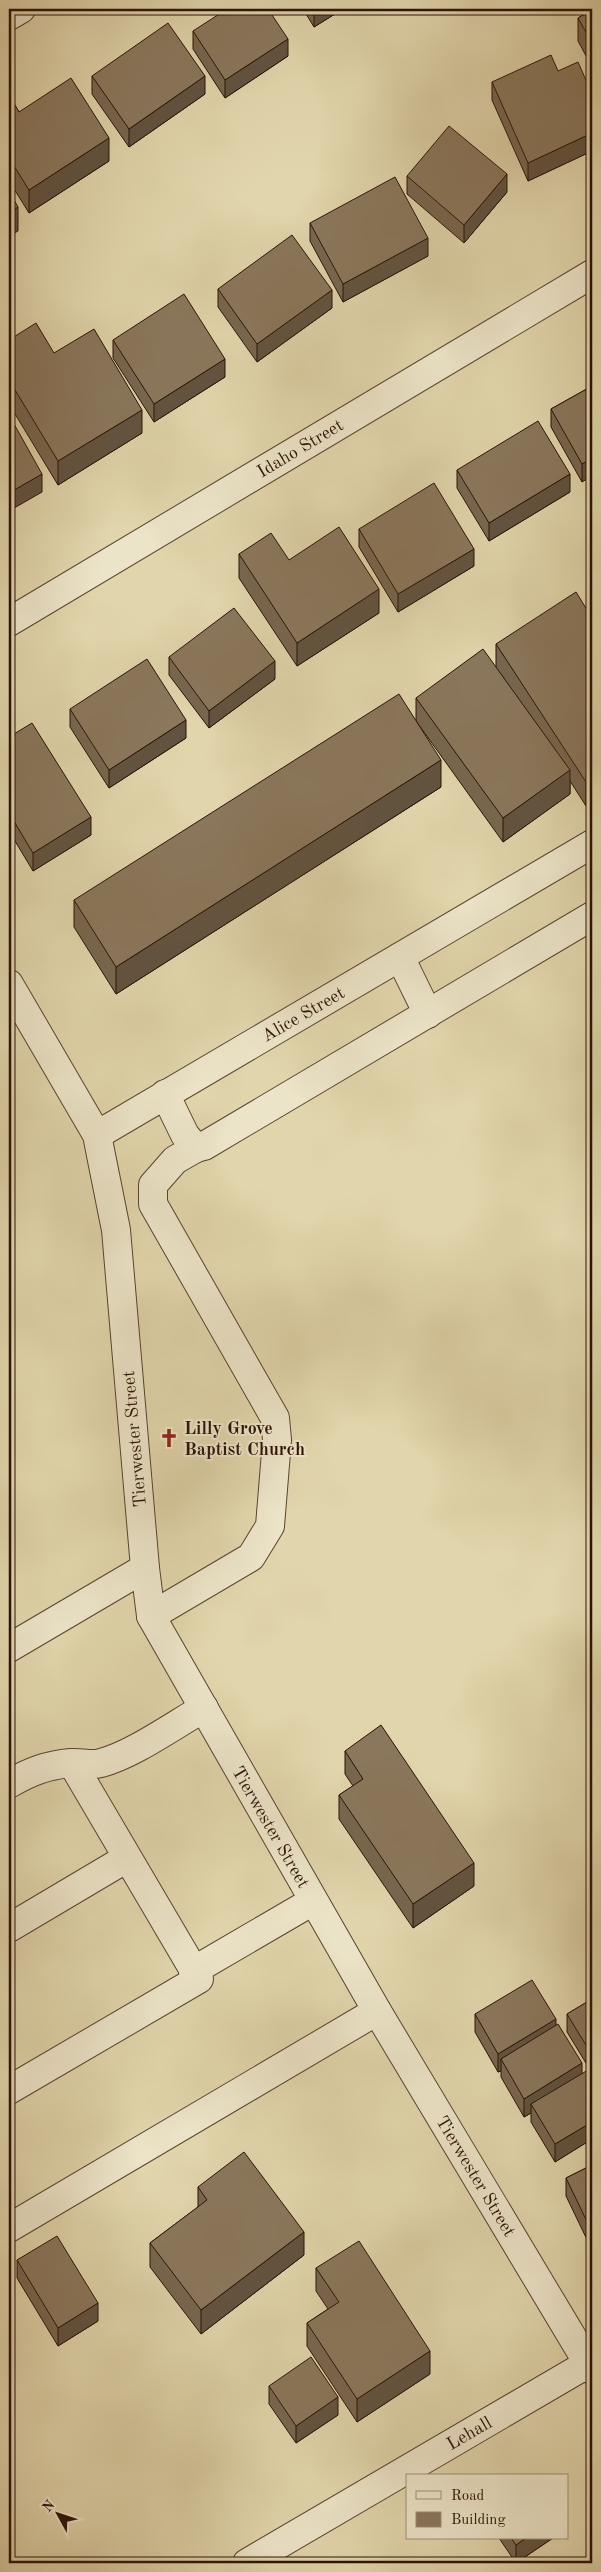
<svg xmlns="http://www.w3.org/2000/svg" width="601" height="2572" font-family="'Old Standard TT',serif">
	<rect width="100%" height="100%" fill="#e1d5ab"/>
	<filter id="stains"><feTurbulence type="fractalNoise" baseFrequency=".004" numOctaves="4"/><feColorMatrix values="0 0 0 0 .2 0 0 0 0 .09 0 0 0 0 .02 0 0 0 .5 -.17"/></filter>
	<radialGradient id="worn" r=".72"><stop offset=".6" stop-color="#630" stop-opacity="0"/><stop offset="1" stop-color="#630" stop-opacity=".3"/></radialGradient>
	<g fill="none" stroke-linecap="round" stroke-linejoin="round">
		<g stroke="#58432f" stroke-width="30">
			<g id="minor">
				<polyline points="9,16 21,9"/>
				<polyline points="9,622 592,274"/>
				<polyline points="400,957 428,1014"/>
				<polyline points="9,984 97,1135 116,1230 145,1568 151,1616 377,2011 592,2370"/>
				<polyline points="165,1094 185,1135 196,1148 204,1146 592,916"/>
				<polyline points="97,1135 592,844"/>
				<polyline points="151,1616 251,1557 270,1526 277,1440 275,1418 153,1204 153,1185 175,1160 196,1148"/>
				<polyline points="9,1648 145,1568"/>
				<path d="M9,1784c20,-12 38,-19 62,-21 9,-1 21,3 30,0 33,-9 73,-38 103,-55"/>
				<polyline points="9,1928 127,1858"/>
				<polyline points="193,1971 313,1901"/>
				<polyline points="9,2090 199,1979 72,1763"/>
				<polyline points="9,2228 377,2011"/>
				<polyline points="247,2563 589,2363"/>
			</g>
		</g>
		<use href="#minor" stroke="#ece4c8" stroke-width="28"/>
	</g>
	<g fill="#77664f" stroke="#2b1206">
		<polygon points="303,9 343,9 314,27"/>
		<polygon points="592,10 592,67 578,41 578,18"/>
		<polygon points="193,31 288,56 225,98 193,49"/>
		<polygon points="558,71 592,94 592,151 528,181 492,100 492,82"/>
		<polygon points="92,76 205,94 129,147 92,94"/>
		<polygon points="9,95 19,112 109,161 29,213 9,181"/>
		<polygon points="407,176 507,192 464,243 407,194"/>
		<polygon points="310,223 428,256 343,302 310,241"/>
		<polygon points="218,289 332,308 257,362 218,307"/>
		<polygon points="9,340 54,353 142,433 58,485 9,404"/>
		<polygon points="113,340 225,377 154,422 113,358"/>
		<polygon points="592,386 582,482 551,427 551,409"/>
		<polygon points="457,470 570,492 489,541 457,488"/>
		<polygon points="359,529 474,566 398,612 359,547"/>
		<polygon points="239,554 289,560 379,613 297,666 239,578"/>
		<polygon points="592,587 592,802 586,806 570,781 570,794 503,842 416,721 416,698 496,667 496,644 588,611 588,590"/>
		<polygon points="169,657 275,679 209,728 169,675"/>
		<polygon points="70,709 186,738 109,788 70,727"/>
		<polygon points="9,737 91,835 33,871 9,831"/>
		<polygon points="441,787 116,994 74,927 74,900"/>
		<polygon points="345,1751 474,1886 413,1928 339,1819 339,1795 353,1786 345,1774"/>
		<polygon points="592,1999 592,2073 567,2032 567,2014"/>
		<polygon points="475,2014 556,2025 582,2074 592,2076 592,2139 555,2162 531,2122 531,2113 524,2117 501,2077 501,2071 498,2072 475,2032"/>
		<polygon points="592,2165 592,2250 566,2196 566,2178"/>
		<polygon points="198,2187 304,2255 201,2334 150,2267 150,2243 198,2207"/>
		<polygon points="17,2260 98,2321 58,2346 17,2278"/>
		<polygon points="316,2268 430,2374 357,2422 307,2346 307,2323 328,2309 316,2291"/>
		<polygon points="269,2386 338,2415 296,2443 269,2404"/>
		<polygon points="499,2538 553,2538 516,2563"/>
	</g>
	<g fill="#615340" stroke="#2b1206">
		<polygon points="314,9 343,9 314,27"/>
		<polygon points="288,39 288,56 225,98 225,80"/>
		<polygon points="205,76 205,94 129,147 129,129"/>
		<polygon points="592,133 592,151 528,181 528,163"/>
		<polygon points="109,138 109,161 29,213 29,190"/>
		<polygon points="507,174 507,192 464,243 464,225"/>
		<polygon points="18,207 18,231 9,236 9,213"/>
		<polygon points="428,238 428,256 343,302 343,284"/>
		<polygon points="332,290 332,308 257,362 257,344"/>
		<polygon points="225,359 225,377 154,422 154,404"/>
		<polygon points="142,410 142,433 58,485 58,461"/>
		<polygon points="592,458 592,476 582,482 582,464"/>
		<polygon points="42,474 42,492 9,511 9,493"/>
		<polygon points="570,474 570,492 489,541 489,523"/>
		<polygon points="474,549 474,566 398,612 398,594"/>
		<polygon points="379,589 379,613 297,666 297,643"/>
		<polygon points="275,661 275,679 209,728 209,711"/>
		<polygon points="186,720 186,738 109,788 109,770"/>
		<polygon points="441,760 441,787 116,994 116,967"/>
		<polygon points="570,770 570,794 503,842 503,818"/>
		<polygon points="592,779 592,802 586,806 586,782"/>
		<polygon points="91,817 91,835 33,871 33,853"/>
		<polygon points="474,1863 474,1886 413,1928 413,1904"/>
		<polygon points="556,2019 556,2037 501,2059 501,2071 498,2072 498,2054"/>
		<polygon points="582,2063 582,2081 531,2104 531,2113 524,2117 524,2099"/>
		<polygon points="592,2122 592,2139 555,2162 555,2144"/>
		<polygon points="304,2232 304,2255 201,2334 201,2310"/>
		<polygon points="98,2303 98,2321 58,2346 58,2328"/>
		<polygon points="430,2351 430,2374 357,2422 357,2399"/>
		<polygon points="338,2397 338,2415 296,2443 296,2426"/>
		<polygon points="526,2538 553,2538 516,2563 516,2545"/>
	</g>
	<g fill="#8a775c" stroke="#2b1206">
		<polygon points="227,9 268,9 288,39 225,80 193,31"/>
		<polygon points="592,10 592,43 578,18"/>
		<polygon points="168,23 205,76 129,129 92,76"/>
		<polygon points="551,55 558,71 578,62 592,94 592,133 528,163 492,82"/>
		<polygon points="71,78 109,138 29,190 9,158 9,95 19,112"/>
		<polygon points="449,126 507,174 464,225 407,176"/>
		<polygon points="395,177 428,238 343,284 310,223"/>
		<polygon points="9,191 18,207 9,213"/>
		<polygon points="292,235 332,290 257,344 218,289"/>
		<polygon points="184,294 225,359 154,404 113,340"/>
		<polygon points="36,323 54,353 94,329 142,410 58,461 9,380 9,340"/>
		<polygon points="592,386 592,458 582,464 551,409"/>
		<polygon points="9,415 42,474 9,493"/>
		<polygon points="538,421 570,474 489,523 457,470"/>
		<polygon points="434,483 474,549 398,594 359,529"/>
		<polygon points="339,527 379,589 297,643 239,554 271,533 289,560"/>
		<polygon points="592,587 592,596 588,590"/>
		<polygon points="576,592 592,618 592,779 586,782 496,644"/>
		<polygon points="234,608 275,661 209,711 169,657"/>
		<polygon points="483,649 570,770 503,818 416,698"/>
		<polygon points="147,659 186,720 109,770 70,709"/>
		<polygon points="399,694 441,760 116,967 74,900"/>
		<polygon points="32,723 91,817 33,853 9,813 9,737"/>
		<polygon points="381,1725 474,1863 413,1904 339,1795 363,1779 345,1751"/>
		<polygon points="532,1980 556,2019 498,2054 475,2014"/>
		<polygon points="592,1999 592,2055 567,2014"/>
		<polygon points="558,2024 582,2063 524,2099 501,2059"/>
		<polygon points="588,2070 592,2076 592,2122 555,2144 531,2104"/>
		<polygon points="244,2152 304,2232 201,2310 150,2243 207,2200 198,2187"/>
		<polygon points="592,2165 592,2232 566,2178"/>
		<polygon points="57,2236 98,2303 58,2328 17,2260"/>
		<polygon points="359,2241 430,2351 357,2399 307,2323 339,2302 316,2268"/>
		<polygon points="311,2357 338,2397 296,2426 269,2386"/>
		<polygon points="511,2538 526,2538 516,2545"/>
		<polygon points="586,2559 589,2563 581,2563"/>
	</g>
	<defs>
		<g id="church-bare" transform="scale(1.5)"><path d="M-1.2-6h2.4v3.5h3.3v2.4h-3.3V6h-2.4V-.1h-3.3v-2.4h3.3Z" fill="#8f2418" stroke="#ece4c8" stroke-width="2.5" paint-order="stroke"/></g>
	</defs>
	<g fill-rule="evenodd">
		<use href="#church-bare" x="169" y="1438"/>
	</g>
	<g text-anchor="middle" stroke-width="4" stroke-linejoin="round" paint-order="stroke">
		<g font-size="18" fill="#2b1206" stroke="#ece4c8">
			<text transform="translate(300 448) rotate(-31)" y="6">Idaho Street</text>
			<text transform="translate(303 1014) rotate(-30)" y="6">Alice Street</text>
			<text transform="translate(134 1439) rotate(-95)" y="6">Tierwester Street</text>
			<text transform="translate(271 1827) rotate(60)" y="6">Tierwester Street</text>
			<text transform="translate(476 2176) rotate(59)" y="6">Tierwester Street</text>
			<text transform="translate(469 2433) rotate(-30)" y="6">Lehall</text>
		</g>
		<g font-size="18" font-weight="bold" fill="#2b1206" stroke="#ece4c8" text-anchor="start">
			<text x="184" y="1434">Lilly Grove<tspan x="184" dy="21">Baptist Church</tspan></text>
		</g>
	</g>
	<rect width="601" height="2572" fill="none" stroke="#e1d5ab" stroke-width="30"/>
	<rect x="10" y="10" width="581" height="2552" fill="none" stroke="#2b1206" stroke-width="2.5"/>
	<rect x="15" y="15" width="571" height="2542" fill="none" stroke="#2b1206"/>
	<rect x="406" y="2474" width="162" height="65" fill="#ece4c8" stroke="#9f907a"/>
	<rect x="416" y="2491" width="25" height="8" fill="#ece4c8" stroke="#9f907a"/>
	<text x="451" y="2500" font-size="15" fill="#2b1206">Road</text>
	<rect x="416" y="2512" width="25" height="15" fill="#8a775c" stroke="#9f907a"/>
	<text x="451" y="2524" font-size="15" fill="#2b1206">Building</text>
	<g transform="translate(58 2514) rotate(310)" stroke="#ece4c8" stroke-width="4" paint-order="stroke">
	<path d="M0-4L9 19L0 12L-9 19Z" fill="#2b1206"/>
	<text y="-8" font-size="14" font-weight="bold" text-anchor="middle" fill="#2b1206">N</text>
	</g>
	<rect width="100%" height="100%" filter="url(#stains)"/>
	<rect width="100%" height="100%" fill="url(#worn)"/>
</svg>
